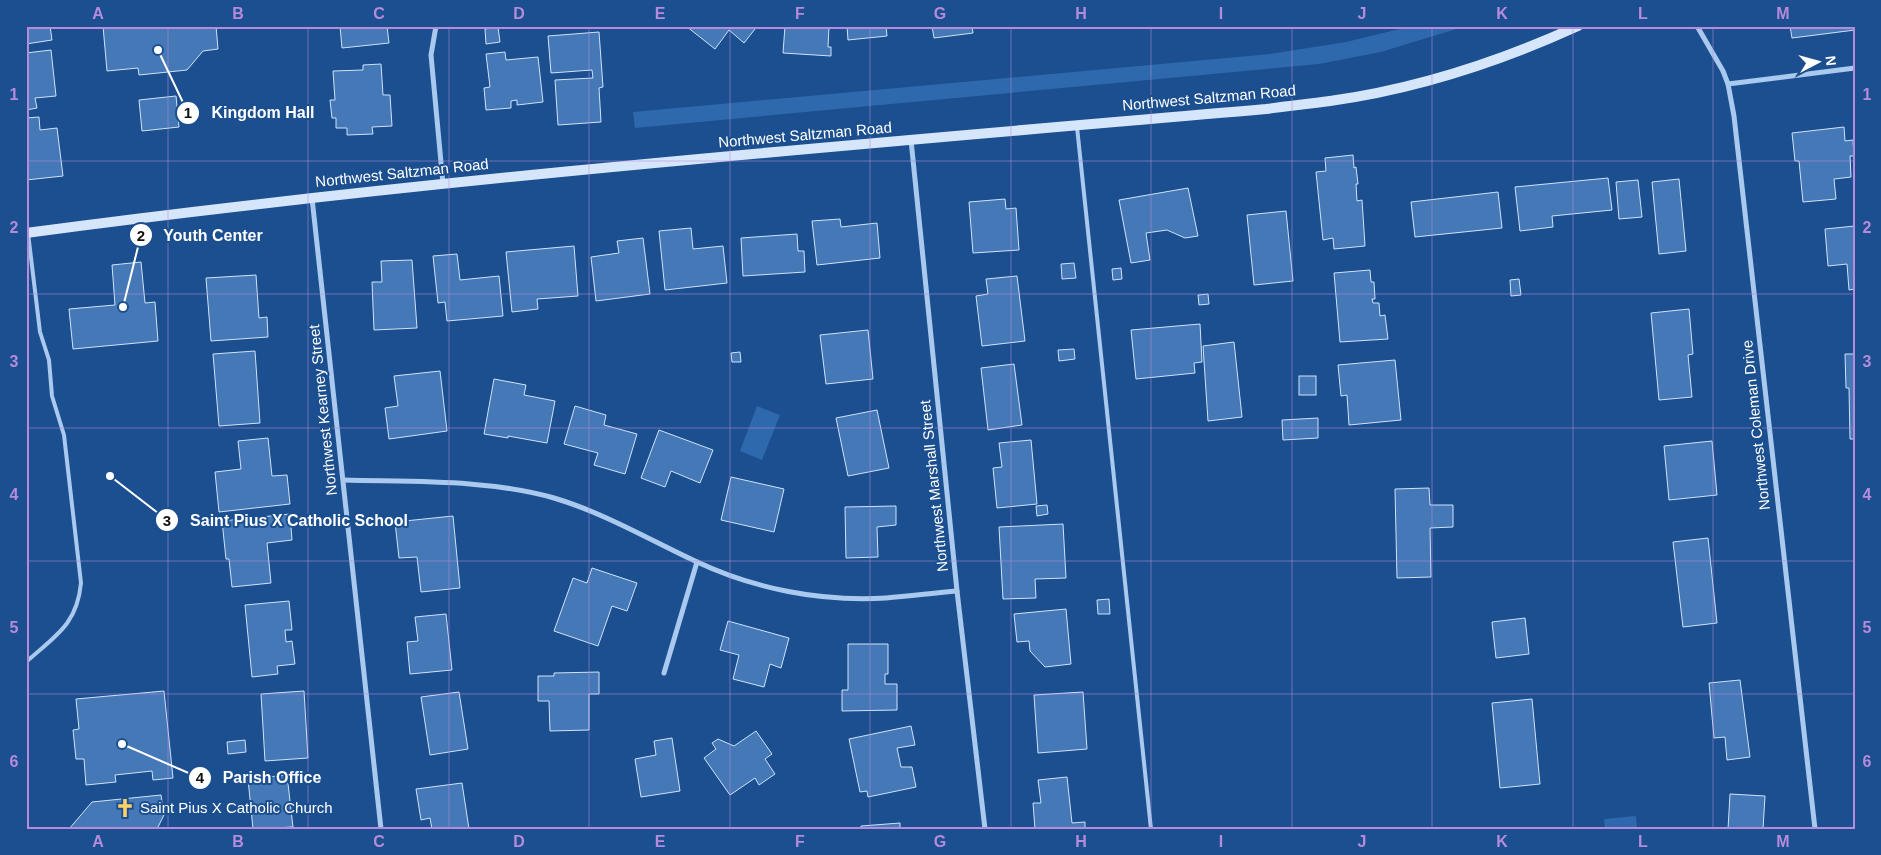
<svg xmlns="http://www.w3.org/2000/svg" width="1881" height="855" font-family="Helvetica,sans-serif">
	<rect width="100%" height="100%" fill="#1b4f8f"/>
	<g fill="#2e69ad">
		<polygon points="1412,26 1466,26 1381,52 1319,64 635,128 633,112 1270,54 1346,42"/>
		<polygon points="757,406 780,415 762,460 740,451"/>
		<polygon points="1636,816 1637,829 1605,829 1604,819"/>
	</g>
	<g fill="#4478b7" stroke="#cfe3fa">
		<polygon points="26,26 50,26 52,40 26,44"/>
		<polygon points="103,26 216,26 218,49 203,51 187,70 139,75 138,68 107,71"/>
		<polygon points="340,26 387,26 389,43 342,48"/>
		<polygon points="686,26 752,26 755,29 744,43 729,30 715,49"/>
		<polygon points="785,26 829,26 828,47 831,47 831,56 783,53"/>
		<polygon points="847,26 886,26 887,36 848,40"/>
		<polygon points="932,26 972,26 973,33 934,38"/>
		<polygon points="1790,26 1855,26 1855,30 1792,38"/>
		<polygon points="498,27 500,42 486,44 485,29"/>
		<polygon points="599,32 603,87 599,88 601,122 558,125 555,80 593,78 592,70 551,73 548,36"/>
		<polygon points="51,50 56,96 35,98 37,108 26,110 26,53"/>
		<polygon points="505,52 506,60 538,57 543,102 517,105 517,100 511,101 511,108 486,110 484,88 490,87 486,54"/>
		<polygon points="381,64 383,95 390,95 392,126 372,127 373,134 347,135 347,128 336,128 336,118 332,118 330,100 335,100 333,71 363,70 363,65"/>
		<polygon points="176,96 179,127 142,131 139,100"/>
		<polygon points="39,117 40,130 57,128 63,176 26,180 26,118"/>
		<polygon points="1844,127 1845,141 1853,140 1854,156 1850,156 1851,177 1834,179 1836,199 1803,202 1799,161 1795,161 1792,133"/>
		<polygon points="1353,155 1354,168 1356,167 1358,184 1356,184 1357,201 1362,200 1365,246 1334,249 1333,238 1323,240 1316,172 1326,171 1325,158"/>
		<polygon points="1608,178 1612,210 1552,216 1553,227 1520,231 1515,187"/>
		<polygon points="1679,179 1686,251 1659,254 1652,182"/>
		<polygon points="1638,180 1642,217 1619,219 1616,182"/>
		<polygon points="1188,188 1198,236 1185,238 1167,230 1146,233 1150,260 1131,263 1119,200"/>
		<polygon points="1498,192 1502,228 1415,237 1411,202"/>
		<polygon points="1005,199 1006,209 1016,208 1019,250 973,253 969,202"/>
		<polygon points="1286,211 1293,281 1254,285 1247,215"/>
		<polygon points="840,219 841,227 877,223 880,258 817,265 812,221"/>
		<polygon points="1855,226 1855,289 1849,290 1847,264 1828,266 1825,229"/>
		<polygon points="691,228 693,249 723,246 727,283 665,290 659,231"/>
		<polygon points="797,234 798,251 804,251 805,272 743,276 741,238"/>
		<polygon points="643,238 650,294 596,301 591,257 619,253 617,241"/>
		<polygon points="574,246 578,296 537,299 538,309 512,312 506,252"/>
		<polygon points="457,254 460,280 499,276 503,316 447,321 445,302 438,303 433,256"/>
		<polygon points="412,260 417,328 374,330 372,282 382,282 381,261"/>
		<polygon points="141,262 145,303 155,302 158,341 73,349 69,309 115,305 112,265"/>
		<polygon points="1074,263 1076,278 1062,279 1061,264"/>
		<polygon points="1121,268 1122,279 1113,280 1112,269"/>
		<polygon points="1370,270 1371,282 1374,282 1375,299 1372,299 1373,303 1379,303 1380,316 1385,315 1388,339 1340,342 1334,273"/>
		<polygon points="256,275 259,318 267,317 268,337 211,341 206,278"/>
		<polygon points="1017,276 1025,341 982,346 976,296 988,294 986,279"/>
		<polygon points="1519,279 1521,295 1511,296 1510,280"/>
		<polygon points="1208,294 1209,304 1199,305 1198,295"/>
		<polygon points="1689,309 1693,354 1688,355 1692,397 1659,400 1651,313"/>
		<polygon points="1200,324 1202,362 1194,363 1195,373 1136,379 1131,330"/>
		<polygon points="868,330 873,379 826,384 820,335"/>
		<polygon points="1234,342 1242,417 1208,421 1203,346"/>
		<polygon points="1074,349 1075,359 1059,361 1058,350"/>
		<polygon points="255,351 260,423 219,426 213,354"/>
		<polygon points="740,352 741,362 732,362 731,353"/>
		<polygon points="1845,354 1855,354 1855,439 1850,439 1849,388 1846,388"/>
		<polygon points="1395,360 1401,420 1349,425 1347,395 1341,396 1338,365"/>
		<polygon points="1014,364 1022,425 988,430 981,368"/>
		<polygon points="440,371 447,431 389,439 385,408 398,406 394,376"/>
		<rect x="1299" y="376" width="17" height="19"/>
		<polygon points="494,379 526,385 524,395 555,401 547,443 508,436 508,438 484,434"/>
		<polygon points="575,406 606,415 604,425 637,434 625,474 594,465 598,453 564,444"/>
		<polygon points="877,410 889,468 848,476 836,418"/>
		<polygon points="1318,418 1318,438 1283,440 1282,420"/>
		<polygon points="659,430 713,450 700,483 671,471 665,487 641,478"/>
		<polygon points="268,438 272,476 287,475 290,504 219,512 215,472 241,469 238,441"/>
		<polygon points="1031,440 1037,504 997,508 993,468 1002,467 999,443"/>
		<polygon points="1712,441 1717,495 1669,500 1664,446"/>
		<polygon points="731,477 784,489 774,532 721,520"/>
		<polygon points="1429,488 1430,505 1453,505 1453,527 1430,528 1431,577 1397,578 1395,489"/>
		<polygon points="1047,505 1048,514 1037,516 1036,506"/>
		<polygon points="896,506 896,525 877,527 878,557 846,558 845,507"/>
		<polygon points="290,514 292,540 267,543 271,583 232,587 229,559 226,559 222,521"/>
		<polygon points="453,516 460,588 421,592 417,557 399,558 395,522"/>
		<polygon points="1063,524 1066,578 1035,579 1036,598 1003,599 999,527"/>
		<polygon points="1708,538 1717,623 1683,627 1673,542"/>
		<polygon points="592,568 637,583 627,611 612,606 598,646 554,631 573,578 587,583"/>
		<polygon points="1109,599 1110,614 1098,614 1097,600"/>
		<polygon points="289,601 292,630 285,630 286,642 292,641 295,664 277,666 278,674 252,677 245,605"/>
		<polygon points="1066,609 1071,664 1045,667 1030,651 1029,641 1017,642 1014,614"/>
		<polygon points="446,614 452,670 410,674 407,642 418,641 415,617"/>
		<polygon points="1525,618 1529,654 1496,658 1492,622"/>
		<polygon points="728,621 789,638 781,668 770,664 764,687 733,679 739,655 720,650"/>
		<polygon points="848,644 888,644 888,674 885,674 885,684 897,684 897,710 842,711 842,690 848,690"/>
		<polygon points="599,672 599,694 589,694 589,730 550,731 549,701 538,701 538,676 554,676 554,673"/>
		<polygon points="1740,680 1750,757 1727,760 1725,737 1714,738 1709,683"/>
		<polygon points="164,691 173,778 153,780 152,771 115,775 116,782 86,785 84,759 76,759 73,730 79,729 76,699"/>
		<polygon points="304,691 308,758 265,761 261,694"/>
		<polygon points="459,692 468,749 430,755 421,697"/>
		<polygon points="1083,692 1087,749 1038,753 1034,695"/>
		<polygon points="1532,699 1540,784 1500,788 1492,703"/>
		<polygon points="911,726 915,745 897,748 901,767 912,767 916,787 868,797 867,791 860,792 849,739"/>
		<polygon points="756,731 772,754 765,759 775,774 759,785 755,778 730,795 704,758 716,749 712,743 718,739 734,746"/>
		<polygon points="672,738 680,791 641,797 635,759 656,755 654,741"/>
		<polygon points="245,740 246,752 228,754 227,742"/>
		<polygon points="287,775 293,827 253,829 248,779"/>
		<polygon points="1067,777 1072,823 1085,822 1085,829 1035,829 1033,803 1041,803 1038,780"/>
		<polygon points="462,783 469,829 432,829 430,818 421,820 416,789"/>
		<polygon points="1730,794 1765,796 1763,829 1728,829"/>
		<polygon points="161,795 164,815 157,829 69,829 92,802"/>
		<polygon points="900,823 900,829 861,829 861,826"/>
	</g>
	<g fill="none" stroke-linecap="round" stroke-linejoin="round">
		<g stroke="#a9c9ee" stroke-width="4">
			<polyline points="1077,127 1151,829"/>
			<path d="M26,662c29,-26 51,-37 55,-79l-17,-148 -12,-39 -3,-36 -9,-28 -12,-99"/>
		</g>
		<g stroke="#a9c9ee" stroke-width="5">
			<polyline points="436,26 431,55 443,184"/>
			<polyline points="1697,26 1723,71 1728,84 1734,116 1815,829"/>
			<polyline points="1728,84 1855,68"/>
			<polyline points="911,140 957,591 985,829"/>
			<polyline points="312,198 381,829"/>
			<path d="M344,480c70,2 142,-1 210,18 50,15 94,41 141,63 59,28 126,41 191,37 24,-2 48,-5 71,-7"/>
			<polyline points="664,673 697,562"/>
		</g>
		<path stroke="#d6e6fa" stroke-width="10" d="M26,233c412,-55 826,-88 1240,-124 21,-3 43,-5 64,-8 86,-12 169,-39 248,-75"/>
	</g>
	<path fill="none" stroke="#b68bdc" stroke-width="1" stroke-opacity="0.55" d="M168,26v803M308,26v803M449,26v803M589,26v803M730,26v803M870,26v803M1011,26v803M1151,26v803M1292,26v803M1432,26v803M1573,26v803M1713,26v803M26,161h1829M26,294h1829M26,428h1829M26,561h1829M26,694h1829"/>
	<defs>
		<g id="church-bare" transform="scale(1.5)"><path d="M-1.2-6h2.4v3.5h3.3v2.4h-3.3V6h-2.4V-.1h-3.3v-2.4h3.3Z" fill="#ffd166" stroke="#1b4f8f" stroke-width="2.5" paint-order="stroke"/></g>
	</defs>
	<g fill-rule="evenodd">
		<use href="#church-bare" x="125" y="808"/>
	</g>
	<g text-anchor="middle" stroke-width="4" stroke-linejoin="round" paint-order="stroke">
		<g font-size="15" fill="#fff" stroke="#1b4f8f">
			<text transform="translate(1209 98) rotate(-5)" y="5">Northwest Saltzman Road</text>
			<text transform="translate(805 135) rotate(-5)" y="5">Northwest Saltzman Road</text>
			<text transform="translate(402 173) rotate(-6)" y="5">Northwest Saltzman Road</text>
			<text transform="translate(323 410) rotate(-96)" y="5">Northwest Kearney Street</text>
			<text transform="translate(1756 425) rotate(-96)" y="5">Northwest Coleman Drive</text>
			<text transform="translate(934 486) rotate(-96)" y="5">Northwest Marshall Street</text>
		</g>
		<g font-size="15" fill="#fff" stroke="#1b4f8f" text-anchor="start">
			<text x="140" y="813">Saint Pius X Catholic Church</text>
		</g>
	</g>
	<path fill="none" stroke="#fff" stroke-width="2" d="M158 50L188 113M123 307L141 235M110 476L167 520M122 744L200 778"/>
	<g fill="#fff" stroke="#1b4f8f" stroke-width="2">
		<circle cx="158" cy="50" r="5"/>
		<circle cx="123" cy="307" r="5"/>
		<circle cx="110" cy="476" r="5"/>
		<circle cx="122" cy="744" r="5"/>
		<circle cx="188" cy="113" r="12"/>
		<circle cx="141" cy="235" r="12"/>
		<circle cx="167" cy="520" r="12"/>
		<circle cx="200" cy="778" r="12"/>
	</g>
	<g font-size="15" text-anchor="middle" font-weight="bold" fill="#111">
		<text x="188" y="118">1</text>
		<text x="141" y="241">2</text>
		<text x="167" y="526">3</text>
		<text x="200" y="783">4</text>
	</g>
	<g font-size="16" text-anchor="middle" font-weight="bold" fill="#fff" stroke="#1b4f8f" stroke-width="4" stroke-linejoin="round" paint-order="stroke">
		<text x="263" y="118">Kingdom Hall</text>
		<text x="213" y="241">Youth Center</text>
		<text x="299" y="526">Saint Pius X Catholic School</text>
		<text x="272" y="783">Parish Office</text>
	</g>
	<rect width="1881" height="855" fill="none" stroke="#1b4f8f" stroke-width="55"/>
	<g transform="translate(1818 62) rotate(84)" stroke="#1b4f8f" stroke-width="4" paint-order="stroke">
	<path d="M0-4L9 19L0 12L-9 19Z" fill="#ffffff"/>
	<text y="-8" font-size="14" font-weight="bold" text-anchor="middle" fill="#ffffff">N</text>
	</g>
	<rect x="28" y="28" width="1826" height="800" fill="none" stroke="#b68bdc" stroke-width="2"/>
	<g font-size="16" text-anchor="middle" font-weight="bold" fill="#b68bdc">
		<text x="98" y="19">A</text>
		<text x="238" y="19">B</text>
		<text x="379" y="19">C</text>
		<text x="519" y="19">D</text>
		<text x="660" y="19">E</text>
		<text x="800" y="19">F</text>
		<text x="940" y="19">G</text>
		<text x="1081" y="19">H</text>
		<text x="1221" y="19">I</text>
		<text x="1362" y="19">J</text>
		<text x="1502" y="19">K</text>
		<text x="1643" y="19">L</text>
		<text x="1783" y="19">M</text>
		<text x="14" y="100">1</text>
		<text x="1867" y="100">1</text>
		<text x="14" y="233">2</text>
		<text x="1867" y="233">2</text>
		<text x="14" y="367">3</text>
		<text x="1867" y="367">3</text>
		<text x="14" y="500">4</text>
		<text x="1867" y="500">4</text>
		<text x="14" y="633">5</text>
		<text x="1867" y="633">5</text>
		<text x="14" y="767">6</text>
		<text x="1867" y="767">6</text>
		<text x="98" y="847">A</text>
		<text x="238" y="847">B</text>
		<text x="379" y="847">C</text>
		<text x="519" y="847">D</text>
		<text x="660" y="847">E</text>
		<text x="800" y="847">F</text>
		<text x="940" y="847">G</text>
		<text x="1081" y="847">H</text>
		<text x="1221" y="847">I</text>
		<text x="1362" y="847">J</text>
		<text x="1502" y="847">K</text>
		<text x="1643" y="847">L</text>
		<text x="1783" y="847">M</text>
	</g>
</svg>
